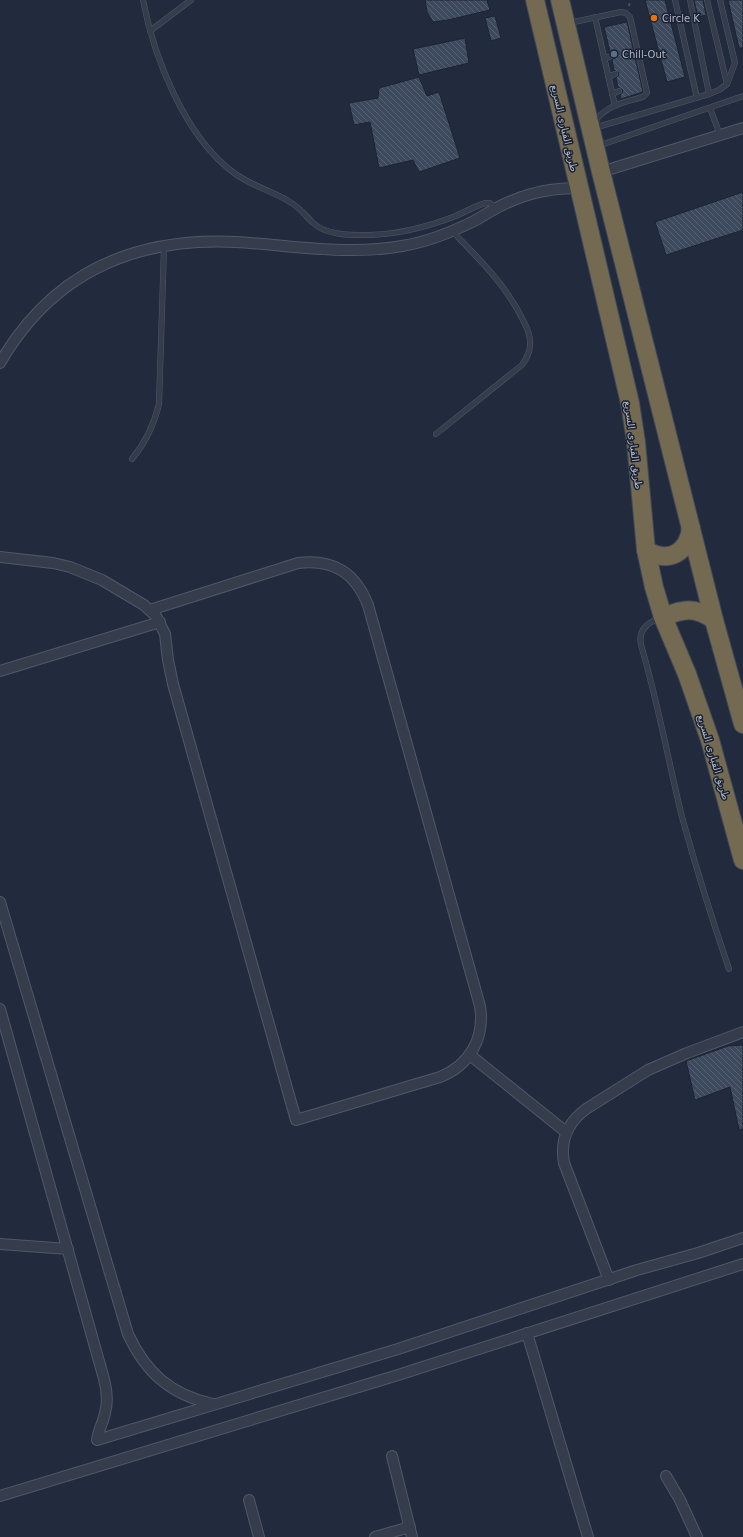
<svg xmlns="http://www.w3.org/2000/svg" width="743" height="1537" font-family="'DejaVu Sans',Cairo,sans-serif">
	<defs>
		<pattern id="building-back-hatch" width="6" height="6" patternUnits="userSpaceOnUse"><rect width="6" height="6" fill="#3d495d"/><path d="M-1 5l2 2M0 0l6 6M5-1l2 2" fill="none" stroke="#566173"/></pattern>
	</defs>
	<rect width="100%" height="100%" fill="#212b3d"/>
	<g fill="url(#building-back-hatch)" stroke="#1c2434">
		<polygon points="425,0 487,0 490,10 448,20 433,22 427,12"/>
		<polygon points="645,0 665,0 685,77 667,82"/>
		<polygon points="694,0 703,0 706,15 698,17"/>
		<polygon points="728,0 743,0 743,48 739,48"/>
		<polygon points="495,16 501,38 491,41 485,18"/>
		<polygon points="627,22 643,92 621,99 620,95 622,93 623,90 618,87 616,78 618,76 619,73 614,70 612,60 614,58 615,55 610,52 604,27"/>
		<polygon points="465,38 469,63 419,75 413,49"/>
		<polygon points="419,77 427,96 439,92 460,158 419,172 413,160 379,168 370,122 354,125 349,103 378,98 379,88"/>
		<polygon points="743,192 743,230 666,255 655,222"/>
		<polygon points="743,1045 743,1129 739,1130 730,1087 695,1100 686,1061 728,1046"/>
	</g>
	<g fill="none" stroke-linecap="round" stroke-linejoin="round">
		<g stroke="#505868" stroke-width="6">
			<g id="lane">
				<path d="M143,0c11,58 42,137 91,173 18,13 38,18 56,29 9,5 15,13 22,20 14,14 40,13 58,13 27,-1 57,-8 83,-18 11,-4 21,-11 33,-14h4l5,5"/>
				<polyline points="675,0 697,98"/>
				<polyline points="690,0 709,94"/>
				<polyline points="707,0 727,84"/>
				<polyline points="595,17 615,106"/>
				<path d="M569,23l52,-11 5,1 4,4 17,76 -4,4c-18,5 -38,8 -49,26"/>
				<polyline points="150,31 191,0"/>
				<polyline points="604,59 611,56"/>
				<polyline points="608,77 615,74"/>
				<polyline points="612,94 619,91"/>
				<polyline points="710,108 720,135"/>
				<polyline points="594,128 709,94 719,90 727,84 735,63 720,0"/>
				<polyline points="598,146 743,96"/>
				<path d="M436,434l86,-69c4,-6 8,-12 8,-19 1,-10 -3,-18 -7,-26 -17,-35 -44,-61 -71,-89"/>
				<path d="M132,459c14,-17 22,-34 27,-55l5,-157"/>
				<path d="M660,618c-13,5 -22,12 -19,27 17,57 27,115 41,172 14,51 30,102 47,152"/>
			</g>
		</g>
		<g stroke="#505868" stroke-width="12">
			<g id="street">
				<polyline points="601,172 743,128"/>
				<path d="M0,363c52,-90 134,-126 236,-121 55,3 111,14 166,4 25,-4 50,-14 72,-25 13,-7 25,-16 40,-21 21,-9 43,-12 65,-12"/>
				<path d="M0,557l53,6 17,4 32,13 42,25 12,11 9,18 3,26 5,24 123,436 144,-43c30,-12 45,-39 40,-71l-112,-401c-13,-33 -35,-46 -70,-42l-148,47"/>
				<polyline points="0,671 160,622"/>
				<path d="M0,902l128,432c18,39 43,61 85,70"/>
				<path d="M0,1009l104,370c3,11 4,23 1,34 -2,10 -7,18 -8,27l301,-91 239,-79 61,-17 45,-15"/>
				<polyline points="470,1055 566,1132"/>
				<polyline points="0,1244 68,1249"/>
				<path d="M609,1280l-45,-117c-4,-22 3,-40 22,-54l62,-39 39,-17 56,-21"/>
				<polyline points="527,1333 588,1537"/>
				<polyline points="392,1456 412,1537"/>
				<polyline points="666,1476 680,1500 697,1537"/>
				<polyline points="0,1496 398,1375 743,1264"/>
				<polyline points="249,1500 259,1537"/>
				<polyline points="375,1537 410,1527"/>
			</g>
		</g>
		<g stroke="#404858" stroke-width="20">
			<g id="highway">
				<polyline points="535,0 630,403 636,442 646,550 654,587 663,617 687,674 710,740 743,860"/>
				<polyline points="560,0 601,172 714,620 743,724"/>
				<path d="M646,550c22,14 42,3 45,-22"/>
				<path d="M663,617c20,-8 32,-11 51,3"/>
			</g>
		</g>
		<polyline stroke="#41565b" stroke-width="2" stroke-dasharray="3 3" stroke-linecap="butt" points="629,6 630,0"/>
		<use href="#lane" stroke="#353d4d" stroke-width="5"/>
		<use href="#street" stroke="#353d4d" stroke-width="10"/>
		<use href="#highway" stroke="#746951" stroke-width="18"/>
	</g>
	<circle fill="#e8710a" stroke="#1a2232" stroke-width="1.5" cx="654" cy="18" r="4"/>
	<circle fill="#5c6f8a" stroke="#1a2232" stroke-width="1.5" cx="614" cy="54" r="4"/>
	<g text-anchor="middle" stroke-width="3" stroke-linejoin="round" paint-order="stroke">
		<g font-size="10" fill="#b0b8c9" stroke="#1a2232" text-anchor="start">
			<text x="662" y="22">Circle K</text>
			<text x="622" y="58">Chill-Out</text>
		</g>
		<g font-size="10" fill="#b0b8c9" stroke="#1a2232">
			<text transform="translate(565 128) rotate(77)" y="4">طريق القبارى السريع</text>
			<text transform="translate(634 445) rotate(83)" y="4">طريق القبارى السريع</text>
			<text transform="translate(714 757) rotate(73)" y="4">طريق القبارى السريع</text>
		</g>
	</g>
</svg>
